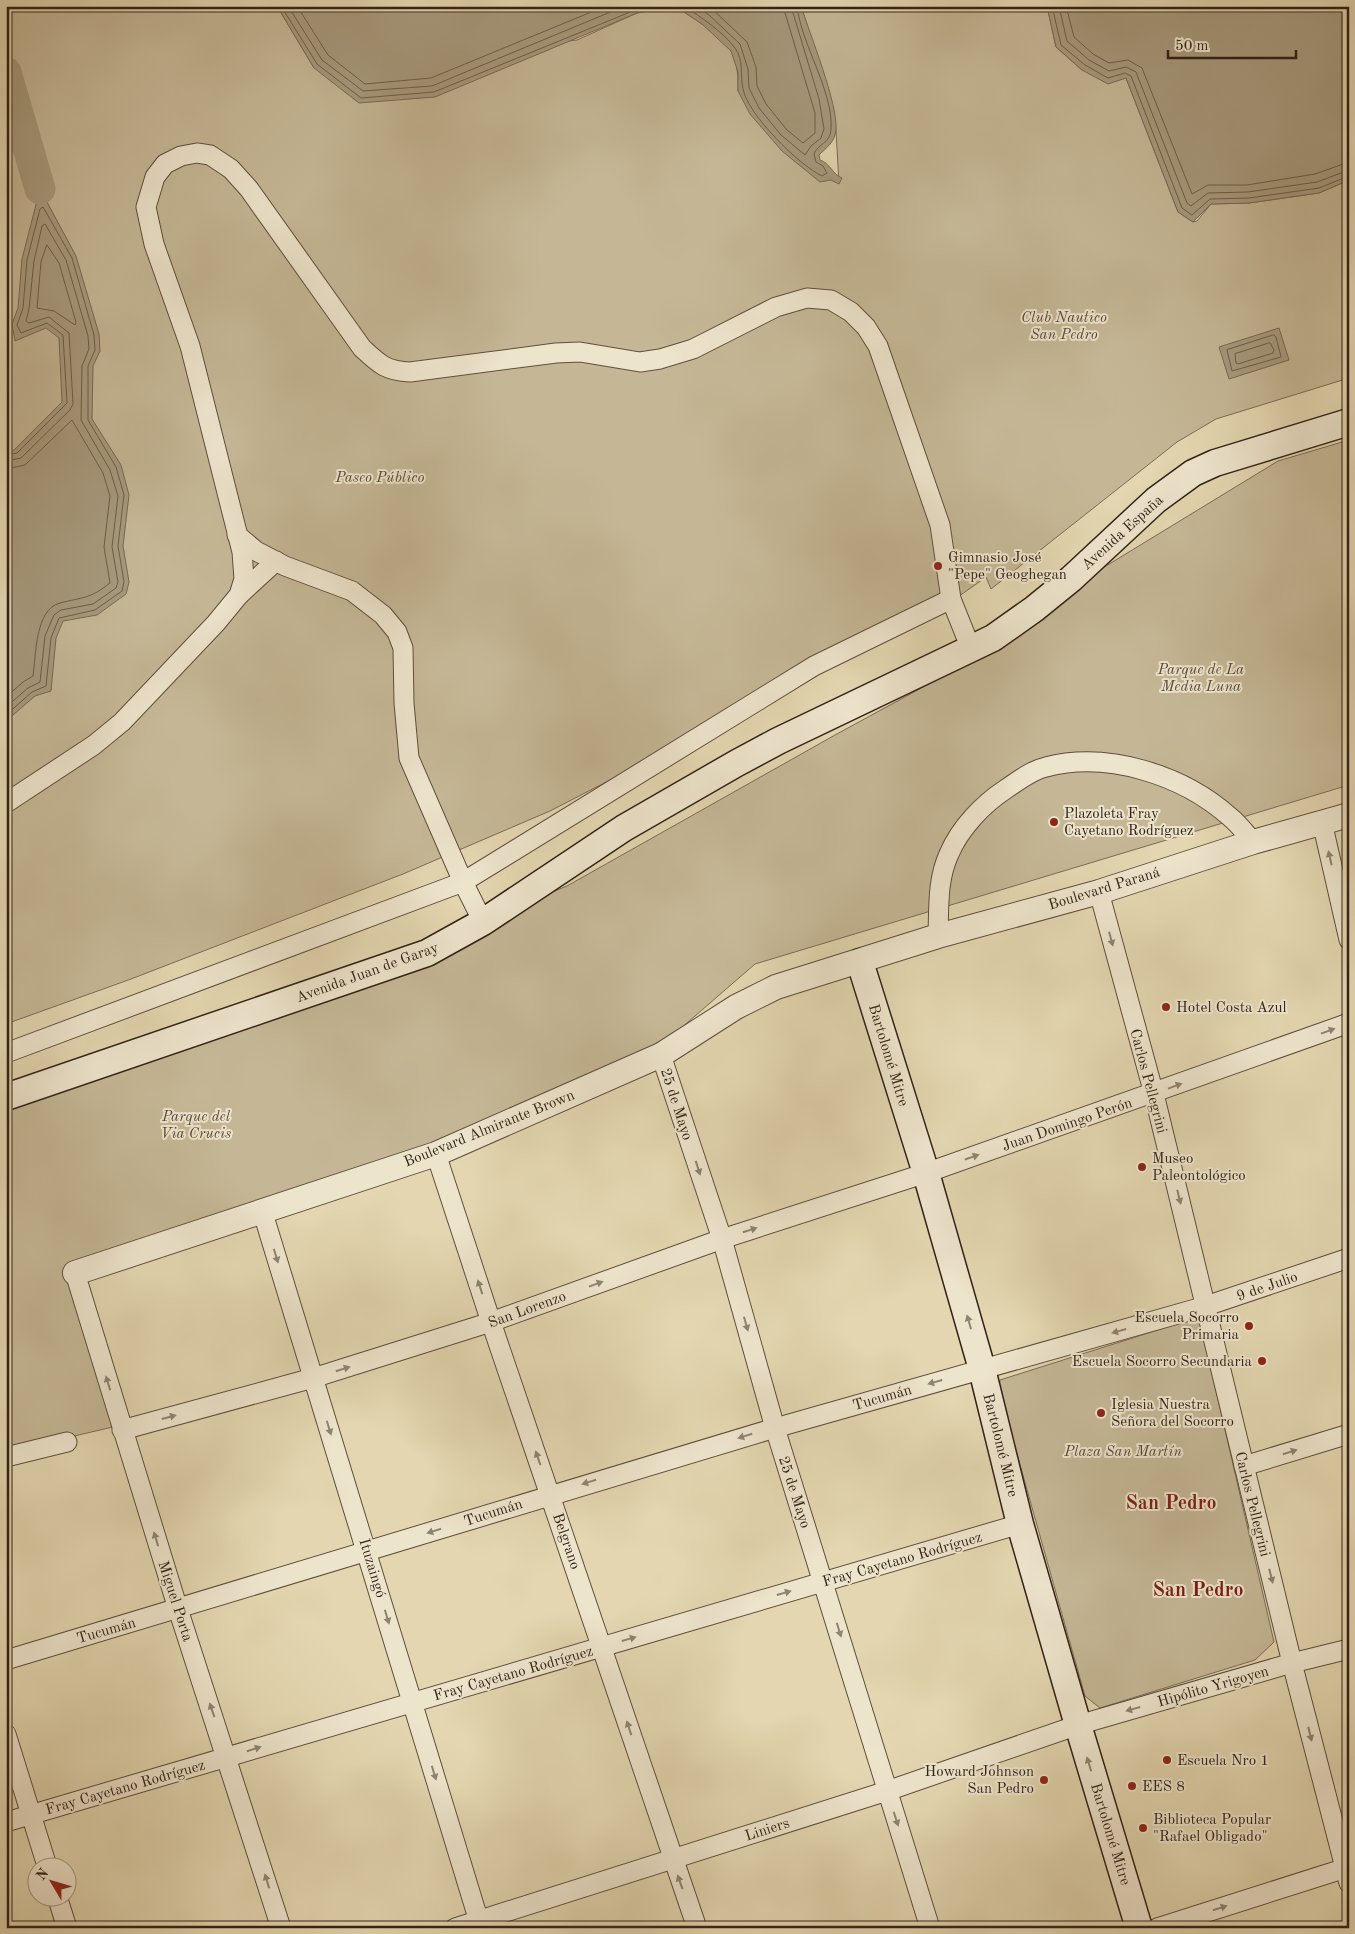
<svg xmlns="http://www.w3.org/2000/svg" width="1355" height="1934" font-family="'Old Standard TT',serif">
	<rect width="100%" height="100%" fill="#e3d6b0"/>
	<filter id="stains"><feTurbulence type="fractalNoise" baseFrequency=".004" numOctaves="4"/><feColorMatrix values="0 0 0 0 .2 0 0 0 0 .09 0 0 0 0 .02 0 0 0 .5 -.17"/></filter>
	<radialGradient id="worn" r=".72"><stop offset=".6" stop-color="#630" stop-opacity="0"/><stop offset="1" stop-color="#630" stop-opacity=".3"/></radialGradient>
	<g fill="#c5b796" stroke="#7b6c56">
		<path d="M6,6h271l37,62 263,-28 60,-27 38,-7c15,10 49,31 57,47 6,12 6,25 6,38l93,89 8,3 -3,-52 -6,-35 -29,-90h246l9,41 26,23 44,8 52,134 15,10 4,-1 14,-17 38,-1 70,-10 30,-13v198l-133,41 -39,23 -186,147 -5,-12 -45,32 -391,202 -147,63 -272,105 -125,45z"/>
		<polygon points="1349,440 1349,785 755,964 657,1049 434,1147 71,1269 117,1426 6,1452 6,1096 369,967 567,886 835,735 993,649 1106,566 1278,461"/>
		<polygon points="1199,1317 1274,1642 1255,1660 1100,1708 1085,1696 999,1390 1000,1380"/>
	</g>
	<g fill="#a6997c" stroke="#776954">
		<polygon points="277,6 669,6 637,13 435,97 359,103 314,68"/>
		<path d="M675,6h126c9,29 37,97 35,124 -1,12 -9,17 -17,25l1,5c10,3 13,15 22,18l-3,6 -8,-4 -11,2 -38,-31 -32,-37 -12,-23v-19l-7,-21 -29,-27z"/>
		<polygon points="1047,6 1349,6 1349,180 1319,193 1249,203 1211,204 1193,222 1178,212 1126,78 1108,84 1082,70 1056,47"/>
		<polygon points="40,189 76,256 99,334 100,351 93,366 92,419 121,465 129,495 123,546 129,582 126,594 97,615 63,621 56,638 51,691 35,696 6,721 6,450 14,450 62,402 59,338 46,328 15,341 12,324 18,308 22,259"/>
		<polygon points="1279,328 1289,360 1229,379 1219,347"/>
	</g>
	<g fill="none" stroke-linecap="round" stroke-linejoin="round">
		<g stroke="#6c5e4a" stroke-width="1">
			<polyline points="281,6 317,64 361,98 434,92 645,6"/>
			<polyline points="288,6 322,60 363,91 432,86 625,6"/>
			<polyline points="297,6 328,55 365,84 431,78 606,6"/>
			<path d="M684,6c18,12 38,25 51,42 9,12 5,28 8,41 5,26 56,76 79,87l5,-3 -4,-7 -7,-4 -2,-8c4,-10 16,-11 17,-24 3,-38 -30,-86 -34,-124"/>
			<polyline points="696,6 709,15 740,44 748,69 749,88 759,108 781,135 805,155 811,146 821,138 824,129 819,99 791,6"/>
			<polyline points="709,6 747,42 756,67 757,86 766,104 787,130 803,143 815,133 815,113 783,6"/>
			<polyline points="1052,6 1061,45 1085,65 1108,78 1125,73 1131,76 1182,208 1192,215 1210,199 1249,198 1319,188 1349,176"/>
			<polyline points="1059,6 1067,41 1089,60 1109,71 1126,67 1136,72 1187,203 1191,206 1208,193 1248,192 1317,182 1349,170"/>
			<polyline points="1066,6 1074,37 1093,54 1109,63 1128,60 1142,68 1192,194 1208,185 1247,185 1315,174 1349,162"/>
			<polygon points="47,245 59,263 76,322 75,325 54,311 37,308 41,262"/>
			<polygon points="1274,335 1276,337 1281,357 1232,371 1227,350"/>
			<polygon points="1270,343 1274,350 1273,353 1238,364 1236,363 1235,354"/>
			<polyline points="6,455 17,453 67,403 63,335 47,323 21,333 17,325 23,308 27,260 40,209 43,207 72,258 94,335 95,350 88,366 88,420 116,467 124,495 118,546 124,582 122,591 95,610 59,618 51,638 46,686 32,692 6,715"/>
			<polyline points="6,461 21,458 70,410 73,404 69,333 49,317 29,323 26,321 29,309 34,261 42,226 45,224 66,260 88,336 89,349 82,366 81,420 110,470 118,496 112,547 118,582 116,588 93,604 61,610 54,615 45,636 40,682 28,688 6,707"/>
			<path d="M6,469l19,-4 47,-45 31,53 7,23 -6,51 6,36c-20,16 -27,14 -50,20 -25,6 -24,53 -27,73l-10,6 -17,15"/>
		</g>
		<polyline stroke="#a6997c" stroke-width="31" points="6,72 40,189"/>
		<g stroke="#5e4f3d" stroke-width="21">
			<g id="minor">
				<polyline points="237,535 256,551 285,566 352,591 383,615 397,632 403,648 404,703 409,758 463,882 483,922"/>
				<polyline points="239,595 276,561"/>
				<path d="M6,803l88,-58 28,-23 94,-99 23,-28 5,-16 -2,-27 -52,-206 -36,-102 -8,-37 9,-30 10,-13 16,-8 16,-3 13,2 21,14 18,20 113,159c17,16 24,23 48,24l146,-19 24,-1 60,10 20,-3 33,-10 83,-42 31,-9 24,2 20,12 15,15 12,19 62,179 11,74 20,50"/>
				<polyline points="1322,822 1349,940"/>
				<polyline points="1099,892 1154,1094 1292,1663 1349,1883"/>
				<path d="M938,936c1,-28 -1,-56 11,-82 11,-26 34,-50 57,-65 12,-8 26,-19 40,-22 62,-16 137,8 184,50 9,7 16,17 23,25"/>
				<polyline points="6,1053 463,882 814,666 951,599"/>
				<polyline points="661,1055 722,1239 775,1428 930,1928"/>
				<polyline points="436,1154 491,1322 697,1928"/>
				<polyline points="262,1210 481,1928"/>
				<polyline points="75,1273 178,1609 281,1928"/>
				<polyline points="122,1430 313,1378 491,1322 722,1239 926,1173 1349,1023"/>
				<polyline points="6,1457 67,1442"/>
				<polyline points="1244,1466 1349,1434"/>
				<polyline points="6,1660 775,1428 1206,1306 1349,1258"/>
				<polyline points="6,1734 47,1866"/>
				<polyline points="6,1822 1020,1524"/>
				<polyline points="57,1896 67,1928"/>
				<polyline points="455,1928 887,1791 1078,1725 1292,1663 1349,1649"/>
				<polyline points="1157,1928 1349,1867"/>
			</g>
		</g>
		<g stroke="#5e4f3d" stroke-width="26">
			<polyline id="tertiary" points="75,1273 436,1154 661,1055 736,1007 776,987 938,936 1099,892 1253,842 1349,815"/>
		</g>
		<g stroke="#312217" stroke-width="29">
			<g id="secondary">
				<polyline points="860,962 926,1173 982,1369 1020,1524 1078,1725 1139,1928"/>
				<polyline points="6,1097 427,953 483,922 624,828 737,763 778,741 993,638 1034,609 1071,579 1156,500 1193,473 1215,463 1349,422"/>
			</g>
		</g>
		<use href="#minor" stroke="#ede4cc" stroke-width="19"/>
		<use href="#tertiary" stroke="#ede4cc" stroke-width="24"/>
		<use href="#secondary" stroke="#ede4cc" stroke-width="26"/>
	</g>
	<defs><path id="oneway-solid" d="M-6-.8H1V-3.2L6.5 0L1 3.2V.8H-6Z" transform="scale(1.25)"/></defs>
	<g fill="#8f8372">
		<use href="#oneway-solid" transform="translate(1330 858) rotate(-103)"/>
		<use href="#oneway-solid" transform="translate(1111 939) rotate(75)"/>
		<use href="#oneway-solid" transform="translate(1328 1031) rotate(-20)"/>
		<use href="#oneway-solid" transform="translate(1175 1086) rotate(-20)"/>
		<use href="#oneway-solid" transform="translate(972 1157) rotate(-19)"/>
		<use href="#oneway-solid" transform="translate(698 1168) rotate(72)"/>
		<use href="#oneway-solid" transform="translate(1179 1197) rotate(76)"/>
		<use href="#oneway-solid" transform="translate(750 1230) rotate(-18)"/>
		<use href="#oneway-solid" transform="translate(276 1256) rotate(73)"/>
		<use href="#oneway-solid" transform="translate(596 1284) rotate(-20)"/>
		<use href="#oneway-solid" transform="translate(480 1287) rotate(-108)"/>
		<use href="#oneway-solid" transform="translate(969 1322) rotate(-106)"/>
		<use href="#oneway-solid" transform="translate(746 1324) rotate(74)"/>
		<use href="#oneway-solid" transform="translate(1119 1331) rotate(164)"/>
		<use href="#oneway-solid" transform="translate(343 1369) rotate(-18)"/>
		<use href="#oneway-solid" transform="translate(935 1382) rotate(164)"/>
		<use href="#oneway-solid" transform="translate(108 1383) rotate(-107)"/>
		<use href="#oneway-solid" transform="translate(169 1417) rotate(-15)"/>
		<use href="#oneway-solid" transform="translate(329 1428) rotate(73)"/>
		<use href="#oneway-solid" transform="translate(745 1436) rotate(163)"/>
		<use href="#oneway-solid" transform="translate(1290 1452) rotate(-17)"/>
		<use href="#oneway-solid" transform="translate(538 1458) rotate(-109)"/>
		<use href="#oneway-solid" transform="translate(589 1482) rotate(163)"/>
		<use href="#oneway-solid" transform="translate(434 1531) rotate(162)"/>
		<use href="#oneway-solid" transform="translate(156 1539) rotate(-107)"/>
		<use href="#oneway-solid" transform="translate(1271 1576) rotate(76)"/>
		<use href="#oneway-solid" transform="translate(784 1593) rotate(-16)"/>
		<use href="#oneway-solid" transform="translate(387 1617) rotate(73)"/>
		<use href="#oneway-solid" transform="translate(839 1630) rotate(73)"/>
		<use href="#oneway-solid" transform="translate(629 1639) rotate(-16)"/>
		<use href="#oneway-solid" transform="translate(1133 1709) rotate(164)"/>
		<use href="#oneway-solid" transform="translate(212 1710) rotate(-109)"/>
		<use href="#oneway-solid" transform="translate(629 1728) rotate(-108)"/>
		<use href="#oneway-solid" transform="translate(1310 1734) rotate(76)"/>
		<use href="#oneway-solid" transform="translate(254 1749) rotate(-17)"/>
		<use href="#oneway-solid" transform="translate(1089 1764) rotate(-107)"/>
		<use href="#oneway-solid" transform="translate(434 1773) rotate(73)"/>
		<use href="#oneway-solid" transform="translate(896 1819) rotate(72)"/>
		<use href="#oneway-solid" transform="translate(267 1881) rotate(-107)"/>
		<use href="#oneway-solid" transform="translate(680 1882) rotate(-110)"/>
		<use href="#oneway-solid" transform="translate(1220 1908) rotate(-18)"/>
	</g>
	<g fill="#8f2418" stroke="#ede4cc" stroke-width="2">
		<circle cx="938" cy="566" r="5"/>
		<circle cx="1054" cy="822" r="5"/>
		<circle cx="1166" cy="1007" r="5"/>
		<circle cx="1142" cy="1167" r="5"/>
		<circle cx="1249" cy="1326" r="5"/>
		<circle cx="1262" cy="1361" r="5"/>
		<circle cx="1101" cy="1413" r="5"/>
		<circle cx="1167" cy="1760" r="5"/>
		<circle cx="1044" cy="1780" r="5"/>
		<circle cx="1132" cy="1786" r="5"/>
		<circle cx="1143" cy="1828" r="5"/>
	</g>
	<g text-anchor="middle" stroke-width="4" stroke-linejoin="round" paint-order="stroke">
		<g font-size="15" font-style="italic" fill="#564737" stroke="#ede4cc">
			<text x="1064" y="322">Club Nautico<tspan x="1064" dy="17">San Pedro</tspan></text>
			<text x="380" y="482">Paseo Público</text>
			<text x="1201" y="674">Parque de La<tspan x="1201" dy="17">Media Luna</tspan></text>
			<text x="196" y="1121">Parque del<tspan x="196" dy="17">Via Crucis</tspan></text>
			<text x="1123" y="1456">Plaza San Martín</text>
		</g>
		<g font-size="15" fill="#312217" stroke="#ede4cc">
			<text transform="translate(1122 532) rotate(-42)" y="5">Avenida España</text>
			<text transform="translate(1104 888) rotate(-17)" y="5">Boulevard Paraná</text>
			<text transform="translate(367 972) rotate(-20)" y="5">Avenida Juan de Garay</text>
			<text transform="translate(889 1055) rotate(73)" y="5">Bartolomé Mitre</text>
			<text transform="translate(1149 1081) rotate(75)" y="5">Carlos Pellegrini</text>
			<text transform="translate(677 1104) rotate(72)" y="5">25 de Mayo</text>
			<text transform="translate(1067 1124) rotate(-19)" y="5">Juan Domingo Perón</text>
			<text transform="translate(489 1128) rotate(-22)" y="5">Boulevard Almirante Brown</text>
			<text transform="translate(1267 1286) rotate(-19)" y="5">9 de Julio</text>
			<text transform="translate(527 1309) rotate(-20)" y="5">San Lorenzo</text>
			<text transform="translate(882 1397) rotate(-16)" y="5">Tucumán</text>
			<text transform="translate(1001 1445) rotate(76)" y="5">Bartolomé Mitre</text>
			<text transform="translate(795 1492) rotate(72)" y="5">25 de Mayo</text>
			<text transform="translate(1253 1504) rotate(76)" y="5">Carlos Pellegrini</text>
			<text transform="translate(493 1512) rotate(-18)" y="5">Tucumán</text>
			<text transform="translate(567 1541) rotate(71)" y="5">Belgrano</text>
			<text transform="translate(902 1559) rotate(-16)" y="5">Fray Cayetano Rodríguez</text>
			<text transform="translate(373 1568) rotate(73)" y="5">Ituzaingó</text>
			<text transform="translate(176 1601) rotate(72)" y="5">Miguel Porta</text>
			<text transform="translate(106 1630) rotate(-16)" y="5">Tucumán</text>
			<text transform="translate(513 1673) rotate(-16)" y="5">Fray Cayetano Rodríguez</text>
			<text transform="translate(1213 1686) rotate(-16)" y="5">Hipólito Yrigoyen</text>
			<text transform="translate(125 1787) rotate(-16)" y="5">Fray Cayetano Rodríguez</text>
			<text transform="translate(767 1829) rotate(-18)" y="5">Liniers</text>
			<text transform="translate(1111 1834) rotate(73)" y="5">Bartolomé Mitre</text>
		</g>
		<g font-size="15" fill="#312217" stroke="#ede4cc" text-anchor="start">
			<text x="948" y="562">Gimnasio José<tspan x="948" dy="17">"Pepe" Geoghegan</tspan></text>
			<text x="1064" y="818">Plazoleta Fray<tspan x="1064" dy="17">Cayetano Rodríguez</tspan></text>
			<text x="1176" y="1012">Hotel Costa Azul</text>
			<text x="1152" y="1163">Museo<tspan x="1152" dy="17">Paleontológico</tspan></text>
			<text x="1239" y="1322" text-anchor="end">Escuela Socorro<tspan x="1239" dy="17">Primaria</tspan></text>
			<text x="1252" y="1366" text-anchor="end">Escuela Socorro Secundaria</text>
			<text x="1111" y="1409">Iglesia Nuestra<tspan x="1111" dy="17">Señora del Socorro</tspan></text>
			<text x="1177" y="1765">Escuela Nro 1</text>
			<text x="1034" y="1776" text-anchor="end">Howard Johnson<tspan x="1034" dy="17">San Pedro</tspan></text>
			<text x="1142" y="1791">EES 8</text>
			<text x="1153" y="1824">Biblioteca Popular<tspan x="1153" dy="17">"Rafael Obligado"</tspan></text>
		</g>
		<g font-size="20" font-weight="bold" fill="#7a1f14" stroke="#ede4cc">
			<text x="1171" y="1509">San Pedro</text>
			<text x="1198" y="1596">San Pedro</text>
		</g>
	</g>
	<rect width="1355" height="1934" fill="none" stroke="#e3d6b0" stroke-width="25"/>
	<rect x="8" y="8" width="1340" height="1919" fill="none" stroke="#312217" stroke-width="2.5"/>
	<rect x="12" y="12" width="1330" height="1909" fill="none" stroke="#312217"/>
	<g transform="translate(52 1882) rotate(308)"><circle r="24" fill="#ede4cc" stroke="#a29684"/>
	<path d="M0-4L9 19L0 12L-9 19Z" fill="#8f2418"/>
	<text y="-8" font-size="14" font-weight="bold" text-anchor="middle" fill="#312217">N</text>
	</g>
	<path d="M1168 50v8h128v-8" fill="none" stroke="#312217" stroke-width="2.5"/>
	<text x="1175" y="50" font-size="15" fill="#312217" stroke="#ede4cc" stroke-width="4" paint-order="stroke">50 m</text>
	<rect width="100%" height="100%" filter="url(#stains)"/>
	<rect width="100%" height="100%" fill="url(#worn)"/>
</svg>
